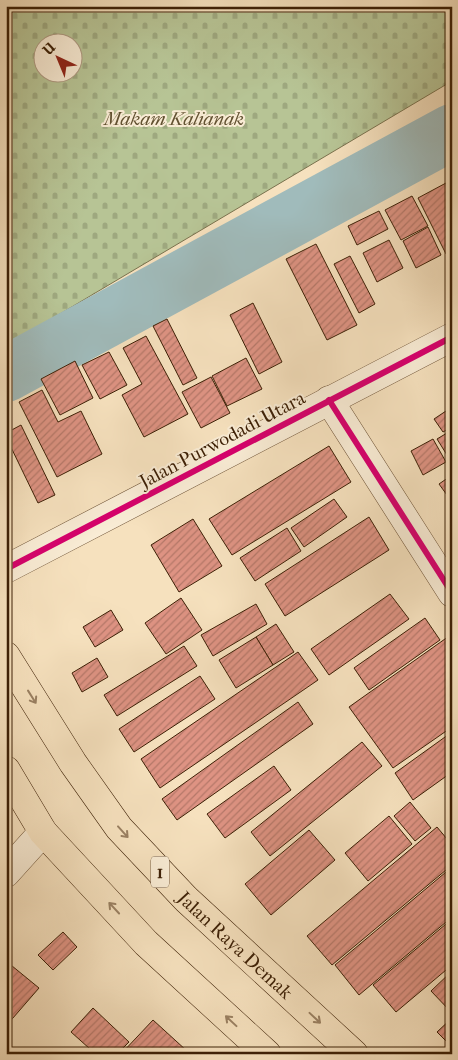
<svg xmlns="http://www.w3.org/2000/svg" width="458" height="1060" font-family="'IM FELL French Canon',serif">
	<defs>
		<pattern id="cemetery-stones" width="16" height="16" patternUnits="userSpaceOnUse" patternTransform="scale(1.25)"><rect width="16" height="16" fill="#b7c495"/><path d="M2 7V4a2 2 0 0 1 4 0v3zM10 15v-3a2 2 0 0 1 4 0v3z" fill="#9ea87f"/></pattern>
		<pattern id="building-hatch" width="6" height="6" patternUnits="userSpaceOnUse" patternTransform="scale(1.25)"><rect width="6" height="6" fill="#de9383"/><path d="M-1 1l2-2M0 6l6-6M5 7l2-2" fill="none" stroke="#b57869"/></pattern>
	</defs>
	<rect width="100%" height="100%" fill="#f6e1be"/>
	<filter id="stains"><feTurbulence type="fractalNoise" baseFrequency=".004" numOctaves="4"/><feColorMatrix values="0 0 0 0 .2 0 0 0 0 .09 0 0 0 0 .02 0 0 0 .5 -.17"/></filter>
	<radialGradient id="worn" r=".72"><stop offset=".6" stop-color="#630" stop-opacity="0"/><stop offset="1" stop-color="#630" stop-opacity=".3"/></radialGradient>
	<path fill="url(#cemetery-stones)" stroke="#7a724e" fill-rule="evenodd" d="M6,6h446v75l-446,265zM42,42h30v30h-30z"/>
	<g fill="none" stroke-linecap="round" stroke-linejoin="round">
		<polyline stroke="#a0bbbb" stroke-width="56" points="6,374 452,132"/>
	</g>
	<g fill="url(#building-hatch)" stroke="#3d2006">
		<polygon points="446,183 452,195 452,252 446,254 418,198"/>
		<polygon points="412,196 428,226 401,240 385,210"/>
		<polygon points="379,211 388,229 357,245 348,226"/>
		<polygon points="428,227 441,255 416,268 403,241"/>
		<polygon points="389,240 403,268 377,282 363,253"/>
		<polygon points="316,244 357,325 327,340 286,259"/>
		<polygon points="350,256 375,304 359,313 334,264"/>
		<polygon points="253,303 282,362 259,374 230,315"/>
		<polygon points="167,319 197,378 183,385 153,326"/>
		<polygon points="146,336 188,414 144,437 122,395 142,384 123,348"/>
		<polygon points="109,352 127,385 100,399 82,365"/>
		<polygon points="246,358 262,389 227,406 212,376"/>
		<polygon points="75,361 93,398 60,415 41,379"/>
		<polygon points="211,377 230,413 201,428 182,392"/>
		<polygon points="42,390 58,422 81,411 102,454 57,477 19,402"/>
		<polygon points="452,407 452,427 443,432 434,419"/>
		<polygon points="21,425 55,495 38,503 6,437 6,433"/>
		<polygon points="452,430 452,463 437,439"/>
		<polygon points="433,439 446,462 423,475 411,451"/>
		<polygon points="329,446 351,482 232,555 209,519"/>
		<polygon points="452,475 452,502 439,484"/>
		<polygon points="334,499 347,517 304,547 291,528"/>
		<polygon points="369,517 389,550 285,616 265,584"/>
		<polygon points="193,519 222,566 179,592 151,545"/>
		<polygon points="287,528 301,551 255,581 240,558"/>
		<polygon points="390,594 409,619 329,675 311,649"/>
		<polygon points="181,598 202,630 166,654 145,623"/>
		<polygon points="256,604 267,624 213,656 201,635"/>
		<polygon points="111,610 123,630 95,647 83,627"/>
		<polygon points="425,618 440,640 369,690 354,668"/>
		<polygon points="276,624 294,652 273,665 256,637"/>
		<polygon points="452,634 452,727 393,768 349,707"/>
		<polygon points="256,637 273,665 236,688 219,660"/>
		<polygon points="184,646 197,666 117,716 104,695"/>
		<polygon points="298,652 318,680 160,788 141,759"/>
		<polygon points="97,658 108,677 82,692 72,673"/>
		<polygon points="200,676 215,699 134,752 119,729"/>
		<polygon points="298,702 313,724 177,820 162,799"/>
		<polygon points="452,732 452,772 413,800 395,773"/>
		<polygon points="362,742 382,766 270,856 251,832"/>
		<polygon points="274,766 291,790 225,838 207,814"/>
		<polygon points="410,802 431,828 415,841 394,816"/>
		<polygon points="389,816 412,844 368,881 345,853"/>
		<polygon points="437,827 452,845 452,865 332,965 307,936"/>
		<polygon points="309,830 335,860 271,915 245,884"/>
		<polygon points="452,867 452,917 359,995 335,965"/>
		<polygon points="452,919 452,965 396,1012 373,985"/>
		<polygon points="63,932 77,947 53,970 38,955"/>
		<polygon points="6,961 39,988 6,1026"/>
		<polygon points="452,971 452,1013 431,991"/>
		<polygon points="93,1008 129,1042 117,1054 86,1054 90,1049 71,1032"/>
		<polygon points="452,1018 452,1047 437,1032"/>
		<polygon points="153,1020 187,1051 184,1054 121,1054"/>
	</g>
	<g fill="none" stroke-linecap="round" stroke-linejoin="round">
		<g stroke="#6b5034" stroke-width="29">
			<g id="minor">
				<polyline points="329,400 452,593"/>
				<polyline points="6,569 452,337"/>
				<polyline points="6,873 43,832"/>
			</g>
		</g>
		<g stroke="#3d2006" stroke-width="29">
			<g id="trunk">
				<path id="s1" d="M6,656l67,107 46,65 67,71 168,155"/>
				<polyline points="6,770 43,832 146,943 267,1054"/>
			</g>
		</g>
		<use href="#minor" stroke="#f9ecd5" stroke-width="28"/>
		<use href="#trunk" stroke="#f6e1be" stroke-width="28"/>
		<g stroke="#f9ecd5" stroke-width="9">
			<g id="cycleway">
				<polyline points="329,400 452,593"/>
				<polyline points="6,569 452,337"/>
			</g>
		</g>
		<use href="#cycleway" stroke="#d6006c" stroke-width="6"/>
	</g>
	<defs><path id="oneway-shaft" d="M-6 0H5M1.5-3L5.5 0L1.5 3" fill="none" stroke-width="1.6" stroke-linecap="round" stroke-linejoin="round" transform="scale(1.25)"/></defs>
	<g stroke="#9a8062">
		<use href="#oneway-shaft" transform="translate(32 697) rotate(58)"/>
		<use href="#oneway-shaft" transform="translate(123 832) rotate(48)"/>
		<use href="#oneway-shaft" transform="translate(114 908) rotate(-133)"/>
		<use href="#oneway-shaft" transform="translate(315 1018) rotate(43)"/>
		<use href="#oneway-shaft" transform="translate(231 1021) rotate(-137)"/>
	</g>
	<g text-anchor="middle" stroke-width="4" stroke-linejoin="round" paint-order="stroke">
		<rect fill="#f9ecd5" stroke="#755d44" stroke-width="1" x="151" y="856.5" width="18" height="31" rx="4"/>
		<g font-size="18" font-weight="bold" fill="#3d2006">
			<text x="160" y="878">1</text>
		</g>
		<g font-size="19" font-style="italic" fill="#625131" stroke="#f9ecd5">
			<text x="174" y="125">Makam Kalianak</text>
		</g>
		<g font-size="19" fill="#3d2006" stroke="#f9ecd5">
			<text transform="translate(222 439) rotate(-28)" y="7">Jalan Purwodadi Utara</text>
			<text dy="7" stroke="none"><textPath href="#s1" startOffset="371">Jalan Raya Demak</textPath></text>
		</g>
	</g>
	<rect width="458" height="1060" fill="none" stroke="#f6e1be" stroke-width="25"/>
	<rect x="8" y="8" width="443" height="1045" fill="none" stroke="#3d2006" stroke-width="2.5"/>
	<rect x="12" y="12" width="433" height="1035" fill="none" stroke="#3d2006"/>
	<g transform="translate(58 58) rotate(316)"><circle r="24" fill="#f9ecd5" stroke="#ae9a82"/>
	<path d="M0-4L9 19L0 12L-9 19Z" fill="#8f2418"/>
	<text y="-8" font-size="14" font-weight="bold" text-anchor="middle" fill="#3d2006">U</text>
	</g>
	<rect width="100%" height="100%" filter="url(#stains)"/>
	<rect width="100%" height="100%" fill="url(#worn)"/>
</svg>
